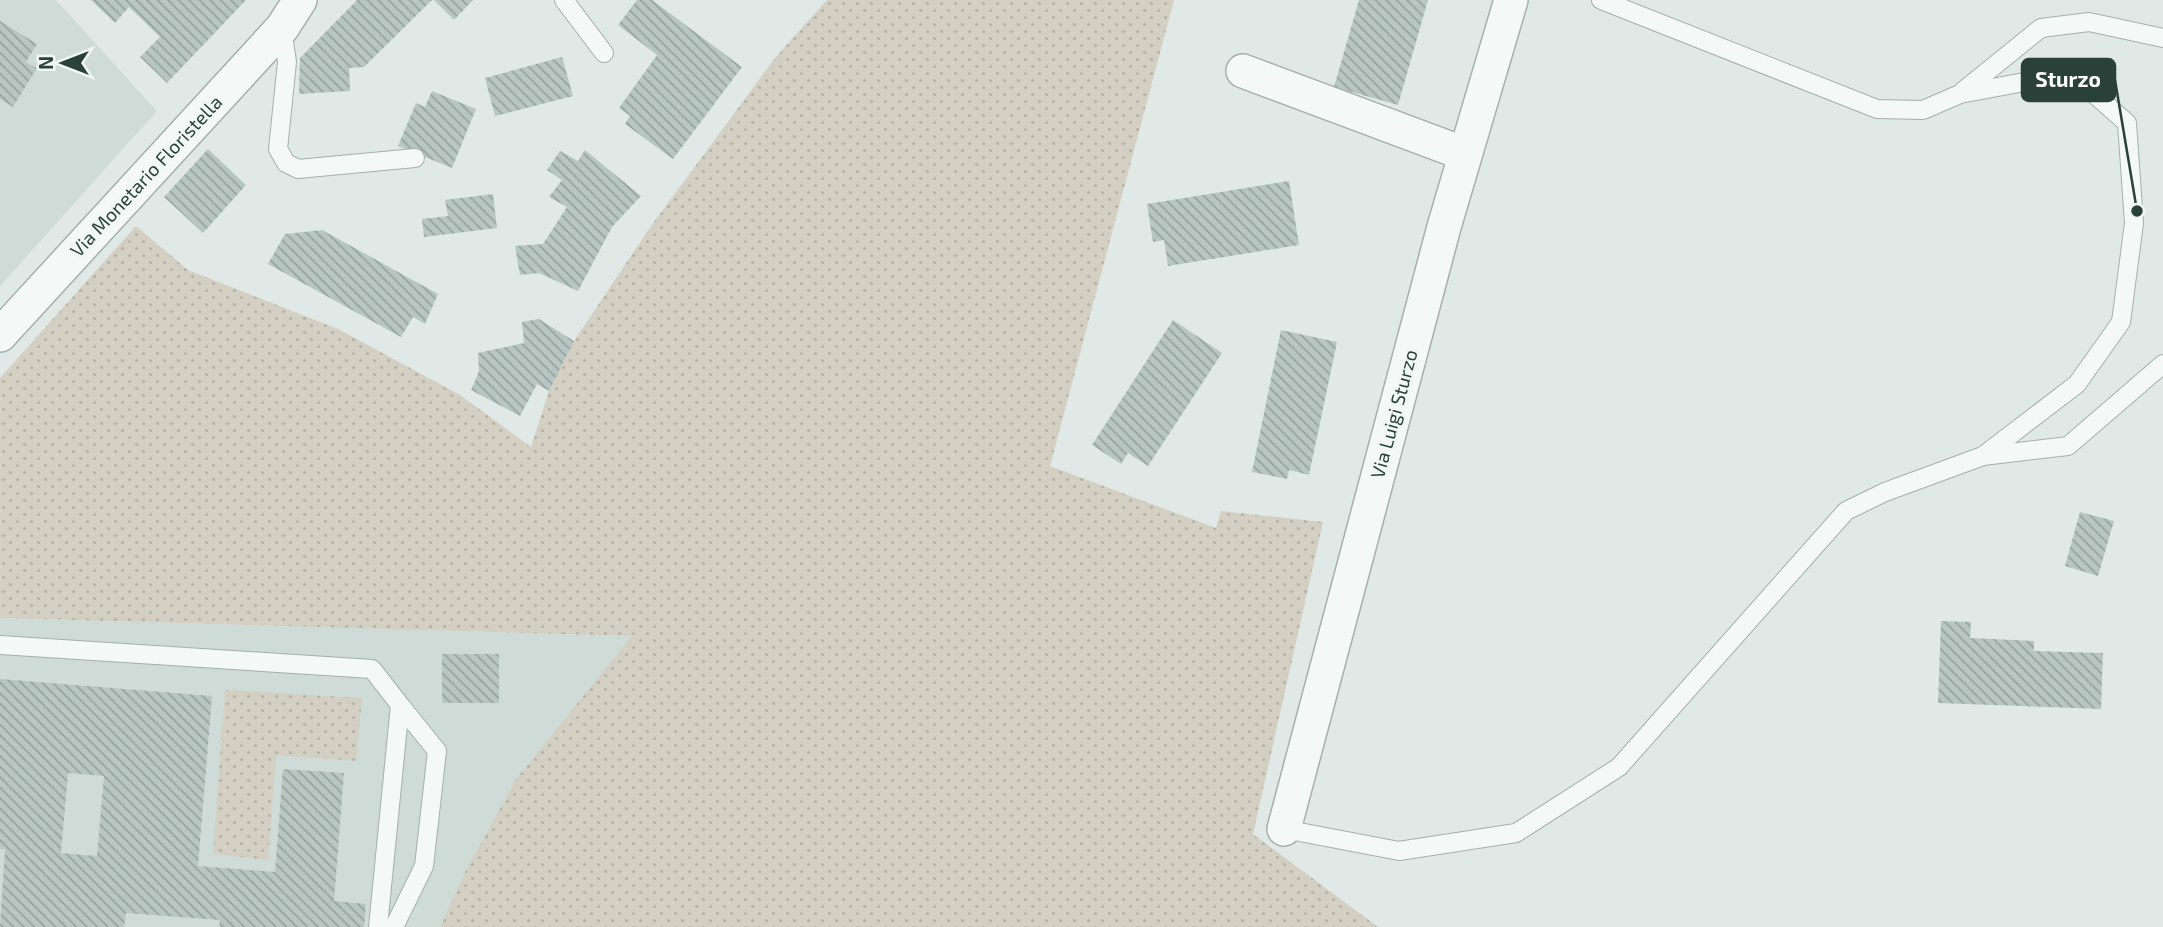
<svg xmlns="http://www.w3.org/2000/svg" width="2163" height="927" font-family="'Exo 2',sans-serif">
	<defs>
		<pattern id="grass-dots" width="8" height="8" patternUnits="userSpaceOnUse" patternTransform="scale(1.75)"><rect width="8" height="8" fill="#d3cfc2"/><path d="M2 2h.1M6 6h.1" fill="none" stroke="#b5b3a7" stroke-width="1.8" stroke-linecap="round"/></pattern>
		<pattern id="building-back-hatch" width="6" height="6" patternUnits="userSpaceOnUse" patternTransform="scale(1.75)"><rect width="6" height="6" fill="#b8c6c1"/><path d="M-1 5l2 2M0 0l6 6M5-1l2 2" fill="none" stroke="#96a29e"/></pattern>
	</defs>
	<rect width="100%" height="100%" fill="#e1e9e6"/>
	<g fill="#cfdbd6">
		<polygon points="0,0 56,0 157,111 0,286"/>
		<polygon points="0,618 633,636 516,779 465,872 440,927 0,927"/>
	</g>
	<g fill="url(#grass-dots)">
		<polygon points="827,0 1174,0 1050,466 1216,528 1221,511 1323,522 1253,834 1378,927 440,927 465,872 516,779 632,636 0,618 0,378 136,226 188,270 338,329 460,395 531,447 549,391 574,341 651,226 775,58"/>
		<polygon points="225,690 362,698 356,761 276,755 268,860 213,854"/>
	</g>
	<g fill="url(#building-back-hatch)" fill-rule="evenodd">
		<polygon points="91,0 246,0 167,83 140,57 160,37 129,7 115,23"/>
		<polygon points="357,0 432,0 364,67 349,68 350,91 299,94 300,58"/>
		<polygon points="434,0 473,0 454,20"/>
		<polygon points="637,0 652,0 742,67 673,159 625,124 630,116 619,108 657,55 618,25"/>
		<polygon points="1359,0 1428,0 1398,105 1334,87"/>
		<polygon points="0,21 37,44 26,62 37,68 13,107 0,99"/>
		<polygon points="562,57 573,96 495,116 485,78"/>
		<polygon points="432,91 476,109 452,168 398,146 416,103 425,107"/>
		<polygon points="208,149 246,185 203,233 164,197"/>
		<polygon points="585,150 641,196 612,227 578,291 539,273 520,275 515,246 543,244 567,207 549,197 562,180 547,170 560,151 578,161"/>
		<polygon points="1289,181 1299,245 1168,266 1164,240 1153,242 1147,204"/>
		<polygon points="493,194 497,228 424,237 422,219 448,216 445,200"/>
		<polygon points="322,230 438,294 425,324 413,317 401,337 268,264 285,234"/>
		<polygon points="539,319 574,341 549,391 537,384 520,416 471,390 479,371 478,353 524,343 522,322"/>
		<polygon points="1173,320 1222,353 1148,466 1128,453 1121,464 1092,445"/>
		<polygon points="1281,330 1337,342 1309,475 1289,470 1287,479 1252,472"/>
		<polygon points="2080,512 2114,521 2098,576 2065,566"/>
		<polygon points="1941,621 1971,622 1970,638 2034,641 2034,651 2103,653 2101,709 1938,703"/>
		<rect x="442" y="654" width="57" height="49"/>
		<path d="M0,679l212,17 -14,170 77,6 8,-103 61,4 -10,128 32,3 -2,23h-145l1,-7 -94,-7 -2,14h-124l5,-78h-5zM68,773l36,3 -7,80 -36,-3z"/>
	</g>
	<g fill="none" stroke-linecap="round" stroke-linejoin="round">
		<g stroke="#a3b0ab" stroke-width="20">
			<g id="service">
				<polyline points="564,0 604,53"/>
				<polyline points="1601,0 1877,109 1923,110 1960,94 2035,80 2093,93 2127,123 2134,223 2121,322 2077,384 1983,456"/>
				<polyline points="282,28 287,62 278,149 286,163 298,169 415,158"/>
				<polyline points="1963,91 2041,28 2089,22 2163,38"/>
				<polyline points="0,645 372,669 400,705 378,927"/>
				<polyline points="1284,829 1399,851 1516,833 1619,767 1846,511 1885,492 1983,456 2068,446 2163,364"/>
				<polyline points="394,927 424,866 437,751 400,705"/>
			</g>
		</g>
		<g stroke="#a3b0ab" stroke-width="36">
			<g id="minor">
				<polyline points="1243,71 1465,154"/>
				<polyline points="0,335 282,28 300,0"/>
				<polyline points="1284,829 1444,227 1511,0"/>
			</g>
		</g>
		<use href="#service" stroke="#f4f8f6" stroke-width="18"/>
		<use href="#minor" stroke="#f4f8f6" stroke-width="33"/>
	</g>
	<g text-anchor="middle" stroke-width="6" stroke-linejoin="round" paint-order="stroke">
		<g font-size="19" fill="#2a4139" stroke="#f1f7f4">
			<text transform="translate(146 176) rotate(-47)" y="7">Via Monetario Floristella</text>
			<text transform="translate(1394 414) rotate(-75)" y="7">Via Luigi Sturzo</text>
		</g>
	</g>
	<path fill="none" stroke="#2a4139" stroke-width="2.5" d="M2137 211L2115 80"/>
	<circle fill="#2a4139" stroke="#f1f7f4" stroke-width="2.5" cx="2137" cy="211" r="7"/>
	<rect fill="#2a4139" stroke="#2a4139" stroke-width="2.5" x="2022" y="59" width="93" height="42" rx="7"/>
	<g font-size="21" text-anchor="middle" font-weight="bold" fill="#fff">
		<text x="2068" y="87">Sturzo</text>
	</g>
	<g transform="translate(63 63) rotate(270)" stroke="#f1f7f4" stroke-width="5" paint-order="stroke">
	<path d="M0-5L12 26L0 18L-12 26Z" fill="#2a4139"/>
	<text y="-10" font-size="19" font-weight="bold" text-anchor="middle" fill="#2a4139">N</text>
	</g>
</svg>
